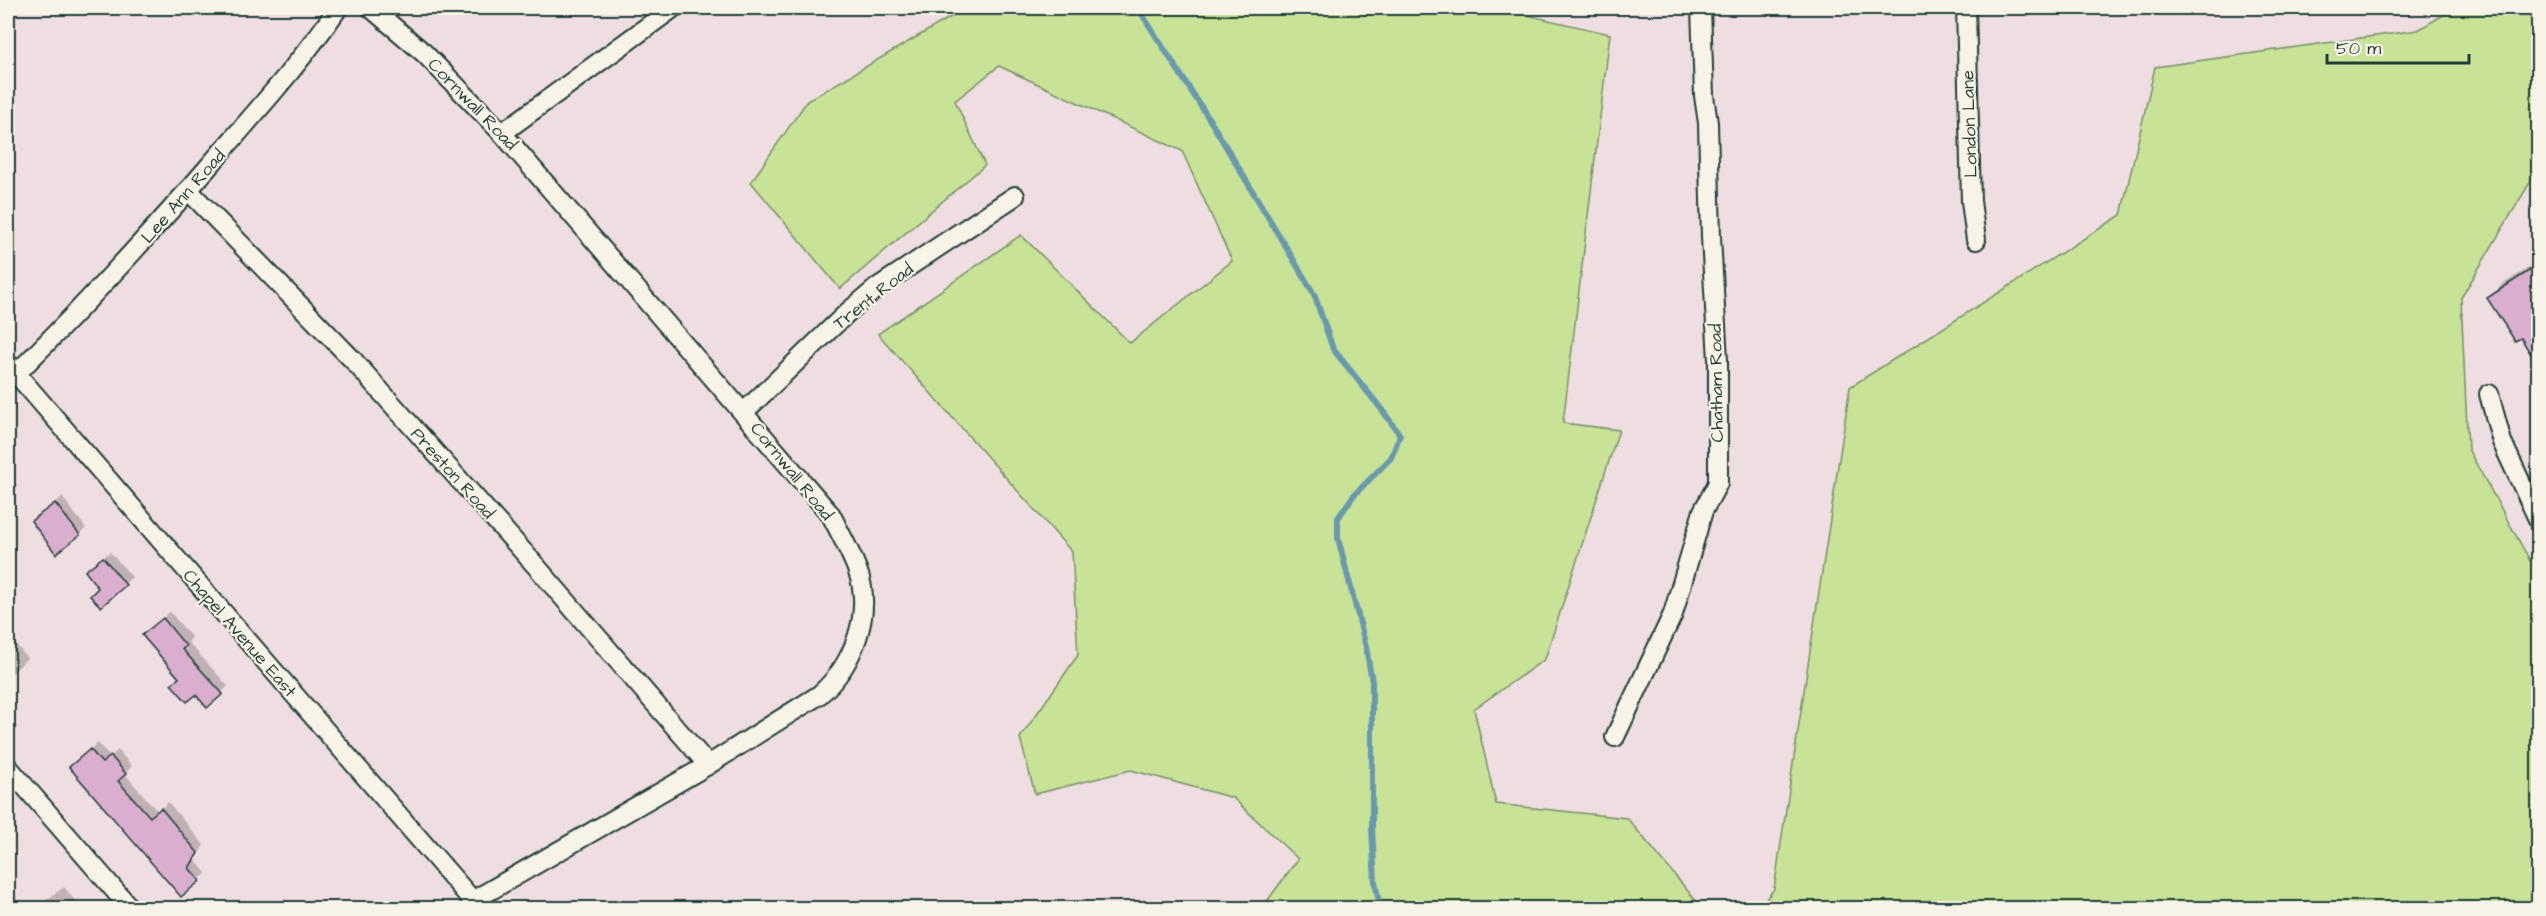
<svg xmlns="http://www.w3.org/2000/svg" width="2546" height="916" font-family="'Architects Daughter',sans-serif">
	<rect width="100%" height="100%" fill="#efdee1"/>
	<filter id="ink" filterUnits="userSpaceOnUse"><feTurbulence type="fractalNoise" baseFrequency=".0167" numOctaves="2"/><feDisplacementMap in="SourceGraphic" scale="12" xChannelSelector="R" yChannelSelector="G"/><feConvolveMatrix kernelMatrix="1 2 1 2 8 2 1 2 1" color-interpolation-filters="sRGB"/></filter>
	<g filter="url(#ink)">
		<g fill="#c8e298" stroke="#749066" stroke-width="1.5">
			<polygon points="966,8 1496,8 1610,34 1563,423 1619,430 1545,659 1474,709 1496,804 1627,818 1702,908 1262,908 1298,859 1233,798 1131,770 1035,794 1020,738 1078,655 1072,552 878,334 1021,235 1130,343 1232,261 1182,151 999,66 955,101 985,165 840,289 751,182 807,101"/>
			<polygon points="2455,8 2538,8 2538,169 2461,298 2468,449 2538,575 2538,908 1759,908 1774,889 1850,387 2121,215 2155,67 2418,30"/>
		</g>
		<g fill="#0003">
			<polygon points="2538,262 2538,363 2521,336 2489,298 2503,284"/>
			<polygon points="62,497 86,528 79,534 33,521"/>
			<polygon points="110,552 132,577 101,605 100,588 93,565"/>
			<polygon points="170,612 192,638 188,642 228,686 221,693 180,678 151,628"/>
			<polygon points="8,634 27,658 8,678"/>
			<polygon points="98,743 110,757 118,750 132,766 125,774 158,812 168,802 204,845 195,860 206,873 199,880 78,760"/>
			<polygon points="64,887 81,908 38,908 45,901"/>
		</g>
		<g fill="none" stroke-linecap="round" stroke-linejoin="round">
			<polyline stroke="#6999ab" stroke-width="6" points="1138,8 1213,125 1314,294 1333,349 1383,411 1400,435 1391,458 1354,495 1338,518 1338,538 1366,647 1372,682 1372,828 1375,882 1380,908"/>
		</g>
		<g fill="#dbaed0" stroke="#1f3d34" stroke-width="1.5">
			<polygon points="2538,265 2538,366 2521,338 2515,341 2487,298"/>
			<polygon points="55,503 80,535 56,554 31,521"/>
			<polygon points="103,557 126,585 101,607 90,596 98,588 85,571"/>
			<polygon points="163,618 186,646 182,649 223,694 207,708 196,695 187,702 171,684 179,678 142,635"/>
			<polygon points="90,749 102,763 111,756 126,774 118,781 150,817 161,808 198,853 189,868 200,881 181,897 69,767"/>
		</g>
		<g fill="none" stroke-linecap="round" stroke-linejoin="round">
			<g stroke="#1f3d34" stroke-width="22">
				<g id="minor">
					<path d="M371,8l53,45 78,80 329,382c9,18 19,36 26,54 17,44 -4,97 -38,126l-111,70 -236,136"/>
					<polyline points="1966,8 1971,201 1976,240"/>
					<polyline points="502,133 673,8"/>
					<polyline points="188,190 352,359 536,566 708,765"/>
					<polyline points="8,364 479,908"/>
					<path d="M16,374c72,-72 141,-147 208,-225 40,-46 80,-91 114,-141"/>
					<polyline points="2489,394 2502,442 2538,519"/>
					<polyline points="744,412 848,312 878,287 1015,196"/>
					<polyline points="1615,737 1673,614 1703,511 1718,483 1718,360 1711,237 1708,123 1704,96 1701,8"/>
					<polyline points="8,767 130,908"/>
				</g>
			</g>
			<use href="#minor" stroke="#f7f3e8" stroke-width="18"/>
		</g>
	</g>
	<g text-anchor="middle" stroke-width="4.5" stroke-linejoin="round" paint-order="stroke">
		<g font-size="18" fill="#1f3d34" stroke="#f7f3e8">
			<text transform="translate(473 104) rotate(46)" y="6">Cornwall Road</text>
			<text transform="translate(1969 124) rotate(-92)" y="6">London Lane</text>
			<text transform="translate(183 196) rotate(-49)" y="6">Lee Ann Road</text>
			<text transform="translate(873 296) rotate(-38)" y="6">Trent Road</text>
			<text transform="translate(1716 383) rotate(-91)" y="6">Chatham Road</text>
			<text transform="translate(792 471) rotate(51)" y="6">Cornwall Road</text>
			<text transform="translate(453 473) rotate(48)" y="6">Preston Road</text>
			<text transform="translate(240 633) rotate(49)" y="6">Chapel Avenue East</text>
		</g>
	</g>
	<rect width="2546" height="916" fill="none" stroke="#f7f3e8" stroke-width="30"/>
	<rect x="15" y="15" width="2516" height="886" fill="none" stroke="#1f3d34" stroke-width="2" filter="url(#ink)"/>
	<path d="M2327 54v9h142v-9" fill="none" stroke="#1f3d34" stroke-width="3"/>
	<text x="2336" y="54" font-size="18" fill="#1f3d34" stroke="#f7f3e8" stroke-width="4.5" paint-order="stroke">50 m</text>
</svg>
